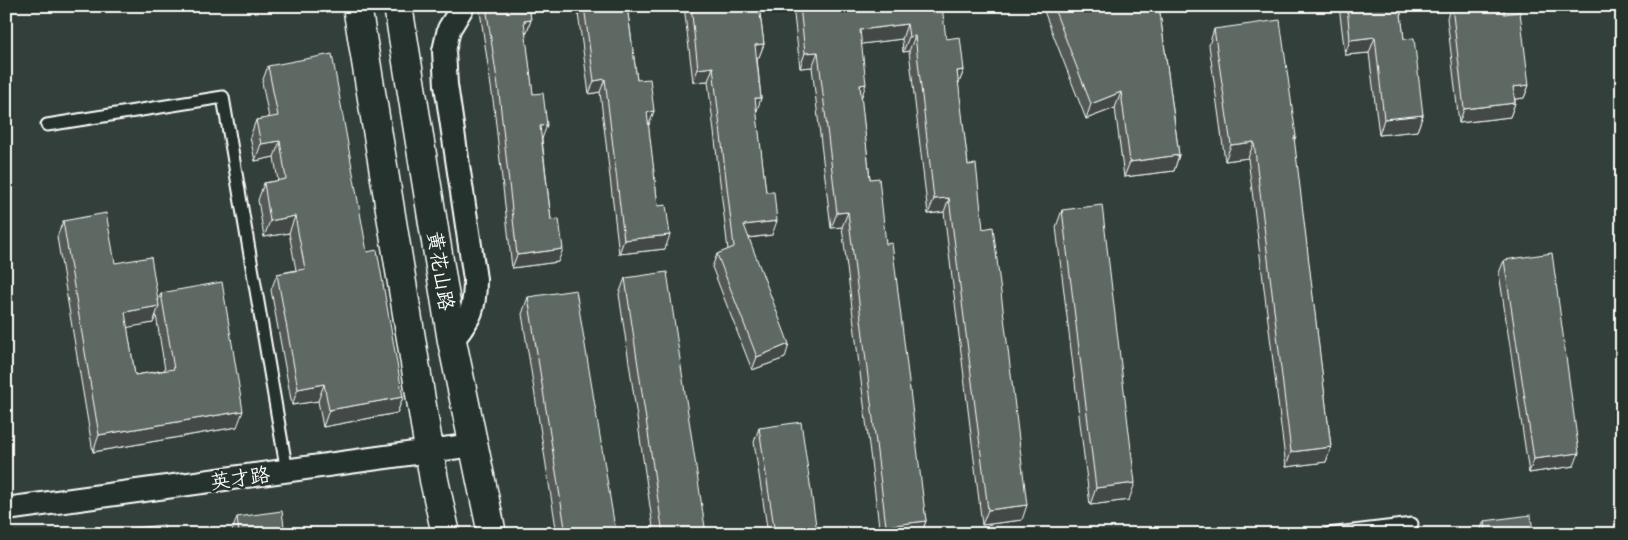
<svg xmlns="http://www.w3.org/2000/svg" width="1628" height="540" font-family="Dekko,'LXGW WenKai TC',sans-serif">
	<rect width="100%" height="100%" fill="#333f3a"/>
	<filter id="ink" filterUnits="userSpaceOnUse"><feTurbulence type="fractalNoise" baseFrequency=".02" numOctaves="2"/><feDisplacementMap in="SourceGraphic" scale="10" xChannelSelector="R" yChannelSelector="G"/><feConvolveMatrix kernelMatrix="1 2 1 2 8 2 1 2 1" color-interpolation-filters="sRGB"/></filter>
	<g filter="url(#ink)">
		<g fill="none" stroke-linecap="round" stroke-linejoin="round">
			<g stroke="#fff" stroke-width="15">
				<g id="service">
					<polyline points="47,125 223,97 287,472"/>
					<polyline points="1328,534 1412,524"/>
				</g>
			</g>
			<g stroke="#fff" stroke-width="26">
				<g id="minor">
					<path d="M452,341c19,-25 23,-30 23,-62l-29,-194 -2,-34 5,-22 14,-23"/>
					<polyline points="6,509 473,445"/>
				</g>
			</g>
			<g stroke="#fff" stroke-width="31">
				<g id="primary">
					<polyline points="357,6 434,480 446,534"/>
					<polyline points="398,6 452,341 492,534"/>
				</g>
			</g>
			<use href="#service" stroke="#26332d" stroke-width="11"/>
			<use href="#minor" stroke="#26332d" stroke-width="22"/>
			<use href="#primary" stroke="#26332d" stroke-width="28"/>
		</g>
		<g fill="#525a56" stroke="#fff" fill-rule="evenodd">
			<polygon points="481,6 529,6 531,20 526,34 525,34 533,94 542,139 551,220 558,262 512,268 494,107 480,11"/>
			<polygon points="577,6 627,6 637,80 654,111 648,125 658,206 665,249 619,254 600,92 589,94"/>
			<polygon points="684,6 759,6 764,44 759,57 757,58 761,98 756,111 766,192 772,235 749,238 785,358 752,370 712,267 717,254 728,250 708,81 693,82"/>
			<polygon points="793,6 867,6 867,8 946,39 964,70 958,85 968,165 983,229 1022,520 982,525 944,212 928,214 909,51 903,52 902,39 861,44 861,98 870,179 886,244 926,521 921,534 880,534 842,227 831,228 812,67 800,68"/>
			<polygon points="1042,6 1159,6 1179,155 1174,171 1124,177 1115,108 1086,119"/>
			<polygon points="1339,6 1400,6 1404,39 1423,115 1417,131 1379,135 1369,53 1345,55"/>
			<polygon points="1451,6 1504,6 1504,14 1529,85 1524,98 1515,99 1515,103 1510,117 1459,123 1447,18"/>
			<polygon points="1214,29 1296,136 1294,142 1331,447 1326,462 1286,467 1248,158 1225,161 1209,45"/>
			<polygon points="268,66 367,252 403,397 397,413 323,427 318,401 292,405 271,290 277,274 296,270 289,233 264,237 258,200 264,183 278,181 274,157 255,161 250,137 256,120 269,118 262,82"/>
			<polygon points="1062,210 1129,500 1090,505 1056,227"/>
			<path d="M63,221l52,42 43,38 3,-8 76,134 -144,25 -36,-215zM156,315l9,55 -30,5 -8,-48 26,-4z"/>
			<polygon points="1504,260 1574,466 1529,473 1499,273"/>
			<polygon points="625,278 706,534 654,534 619,294"/>
			<polygon points="528,297 616,534 557,534 522,314"/>
			<polygon points="759,428 817,532 817,534 768,534 754,442"/>
			<polygon points="237,517 285,534 231,534"/>
			<polygon points="1484,521 1533,534 1479,534"/>
		</g>
		<g fill="#424a46" stroke="#fff">
			<polygon points="531,20 526,34 519,35 524,21"/>
			<polygon points="907,24 902,39 854,45 860,30"/>
			<polygon points="915,36 909,51 903,52 909,37"/>
			<polygon points="1375,37 1369,53 1345,55 1350,40"/>
			<polygon points="764,44 759,57 750,59 755,45"/>
			<polygon points="818,52 812,67 800,68 805,53"/>
			<polygon points="713,67 708,81 693,82 698,69"/>
			<polygon points="964,70 958,85 957,71"/>
			<polygon points="605,79 600,92 589,94 594,81"/>
			<polygon points="866,84 861,99 860,85"/>
			<polygon points="1529,85 1524,98 1508,100 1513,87"/>
			<polygon points="1121,92 1115,108 1086,119 1091,104"/>
			<polygon points="755,98 761,98 757,111 750,112"/>
			<polygon points="1515,103 1510,117 1459,123 1464,109"/>
			<polygon points="654,111 649,125 642,126 647,112"/>
			<polygon points="1423,115 1417,131 1379,135 1384,119"/>
			<polygon points="547,125 542,139 535,140 540,126"/>
			<polygon points="280,141 274,157 255,161 261,144"/>
			<polygon points="1254,142 1248,158 1225,161 1231,145"/>
			<polygon points="1179,155 1174,171 1124,177 1130,162"/>
			<polygon points="949,198 944,212 928,214 934,199"/>
			<polygon points="848,212 842,227 831,228 837,213"/>
			<polygon points="295,216 289,233 264,237 270,221"/>
			<polygon points="777,221 772,235 739,239 744,225"/>
			<polygon points="670,235 665,249 619,254 624,240"/>
			<polygon points="563,249 558,262 512,268 517,255"/>
			<polygon points="159,306 153,323 119,329 125,312"/>
			<polygon points="789,344 785,358 752,370 757,357"/>
			<polygon points="324,384 318,401 292,405 298,389"/>
			<polygon points="403,397 397,413 323,427 329,410"/>
			<polygon points="243,411 237,427 93,452 99,435"/>
			<polygon points="1331,447 1326,462 1286,467 1291,452"/>
			<polygon points="1579,453 1574,466 1529,473 1534,459"/>
			<polygon points="1135,483 1129,500 1090,505 1096,488"/>
			<polygon points="1027,505 1022,520 982,525 988,510"/>
			<polygon points="926,521 921,534 883,534 886,526"/>
		</g>
		<g fill="#5f6964" stroke="#fff">
			<polygon points="486,6 529,6 531,20 524,21 533,94 543,93 547,125 540,126 551,220 559,219 563,249 517,255 499,93"/>
			<polygon points="584,6 627,6 637,80 650,79 654,111 647,112 658,206 666,205 670,235 624,240 605,79 594,81"/>
			<polygon points="691,6 759,6 764,44 755,45 761,98 755,98 766,192 774,192 777,221 744,225 789,344 757,357 717,254 734,247 713,67 698,69"/>
			<polygon points="800,6 867,6 867,8 879,6 942,6 946,39 960,37 964,70 957,71 968,165 976,164 983,229 993,227 1027,505 988,510 949,198 934,199 915,36 909,37 907,24 860,30 866,84 860,85 870,179 879,178 886,244 892,243 926,521 886,526 848,212 837,213 818,52 805,53"/>
			<polygon points="1053,6 1159,6 1179,155 1130,162 1121,92 1091,104"/>
			<polygon points="1347,6 1400,6 1404,39 1414,38 1423,115 1384,119 1375,37 1350,40"/>
			<polygon points="1452,6 1504,6 1504,14 1520,12 1529,85 1513,87 1515,103 1464,109"/>
			<polygon points="1280,20 1296,136 1294,137 1331,447 1291,452 1254,142 1231,145 1214,29"/>
			<polygon points="332,54 367,252 377,250 403,397 329,410 324,384 298,389 277,274 305,269 295,216 270,221 264,183 286,179 280,141 261,144 256,120 278,116 268,66"/>
			<polygon points="1102,205 1135,483 1096,488 1062,210"/>
			<polygon points="106,213 115,263 151,257 159,306 125,312 135,375 174,369 161,293 222,282 243,411 99,435 63,221"/>
			<polygon points="1552,253 1579,453 1534,459 1504,260"/>
			<polygon points="667,272 706,534 663,534 625,278"/>
			<polygon points="576,290 616,534 566,534 528,297"/>
			<polygon points="801,422 817,532 809,534 775,534 759,428"/>
			<polygon points="282,511 285,534 239,534 237,517"/>
			<polygon points="1531,515 1533,534 1485,534 1484,521"/>
			<polygon points="164,525 165,534 105,534 105,531"/>
			<polygon points="1446,531 1446,534 1424,534"/>
		</g>
	</g>
	<g text-anchor="middle" stroke-width="5" stroke-linejoin="round" paint-order="stroke">
		<g font-size="20" fill="#fff" stroke="#26332d">
			<text transform="translate(441 271) rotate(81)" y="7">黄花山路</text>
			<text transform="translate(240 478) rotate(-8)" y="7">英才路</text>
		</g>
	</g>
	<rect width="1628" height="540" fill="none" stroke="#26332d" stroke-width="25"/>
	<rect x="12" y="12" width="1603" height="515" fill="none" stroke="#fff" stroke-width="2" filter="url(#ink)"/>
</svg>
